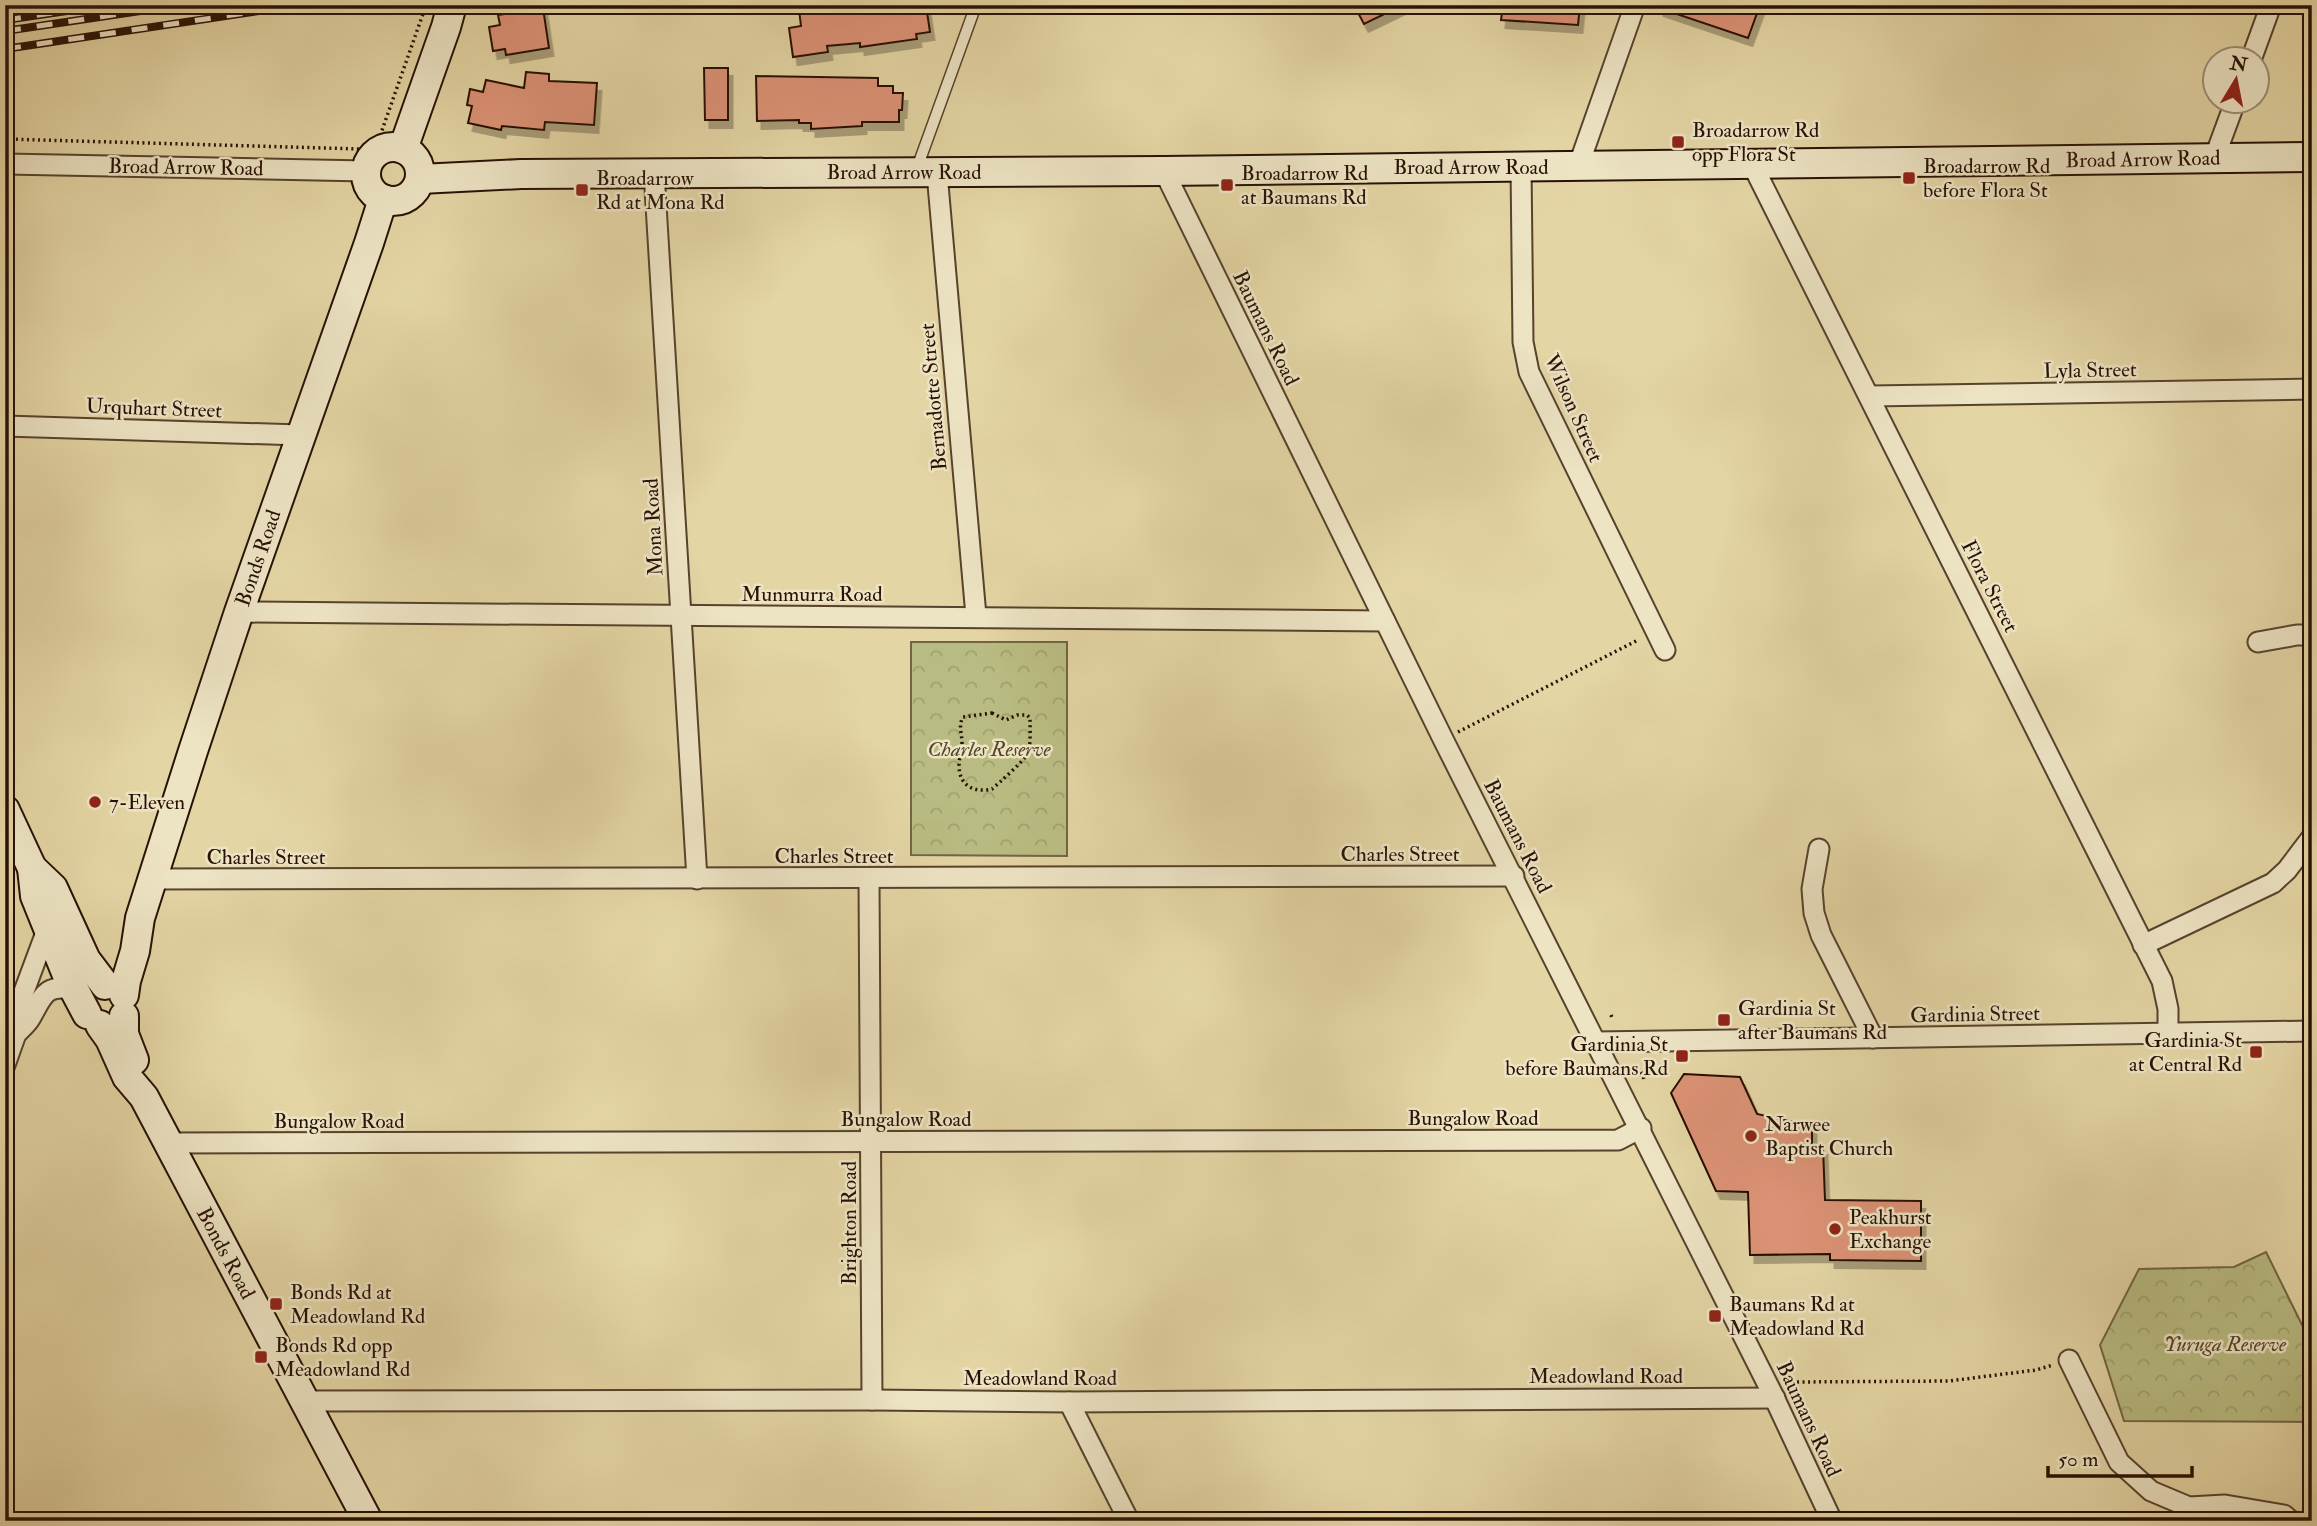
<svg xmlns="http://www.w3.org/2000/svg" width="2317" height="1526" font-family="'IM FELL Double Pica',serif">
	<defs>
		<pattern id="park-crowns" width="20" height="18" patternUnits="userSpaceOnUse" patternTransform="scale(1.75)"><rect width="20" height="18" fill="#b9bc82"/><path d="M2 6a3 3 0 1 1 6 0M12 15a3 3 0 1 1 6 0" fill="none" stroke="#9fa16f"/></pattern>
		<filter id="shadow"><feDropShadow dx="4.5" dy="8" stdDeviation="0" flood-color="#0004"/></filter>
	</defs>
	<rect width="100%" height="100%" fill="#e4d5a4"/>
	<filter id="stains"><feTurbulence type="fractalNoise" baseFrequency=".00286" numOctaves="4"/><feColorMatrix values="0 0 0 0 .2 0 0 0 0 .09 0 0 0 0 .02 0 0 0 .5 -.17"/></filter>
	<radialGradient id="worn" r=".72"><stop offset=".6" stop-color="#630" stop-opacity="0"/><stop offset="1" stop-color="#630" stop-opacity=".3"/></radialGradient>
	<g fill="url(#park-crowns)" stroke="#706644" stroke-width="2">
		<polygon points="911,642 1067,642 1067,856 911,855"/>
		<polygon points="2266,1252 2312,1345 2312,1422 2124,1421 2100,1345 2139,1269 2234,1267"/>
	</g>
	<g fill="#dc9276" stroke="#281105" stroke-width="2" filter="url(#shadow)">
		<polygon points="845,5 926,5 930,32 916,34 917,39 860,47 860,43 827,46 828,52 793,57 789,28 801,26 799,10 813,9 814,12 846,8"/>
		<polygon points="1354,5 1403,5 1364,24"/>
		<polygon points="1503,5 1580,5 1578,25 1501,20"/>
		<polygon points="1659,5 1760,5 1748,38 1659,8"/>
		<polygon points="543,8 549,48 506,55 505,49 493,51 489,27 500,25 498,15"/>
		<polygon points="704,68 728,68 728,120 705,120"/>
		<polygon points="526,72 549,74 549,81 597,83 594,125 545,122 544,130 502,126 501,130 468,123 472,106 467,105 470,89 483,92 486,80 524,88"/>
		<polygon points="756,76 878,78 878,86 893,86 893,93 903,93 902,110 899,110 899,122 862,122 862,126 811,129 811,123 799,123 799,120 757,121"/>
		<polygon points="1684,1074 1740,1077 1757,1114 1812,1126 1812,1147 1823,1147 1825,1200 1921,1201 1921,1261 1830,1260 1830,1254 1750,1255 1748,1192 1716,1191 1671,1093"/>
	</g>
	<g fill="none" stroke-linecap="round" stroke-linejoin="round">
		<g stroke="#57422d" stroke-width="13">
			<polyline id="lane" points="917,168 976,5"/>
		</g>
		<g stroke="#57422d" stroke-width="23">
			<g id="street">
				<polyline points="2251,60 2271,5"/>
				<polyline points="2214,159 2235,102"/>
				<polyline points="5,164 366,171"/>
				<polyline points="1752,164 2162,981 2168,1009 2168,1033"/>
				<polyline points="1521,166 1523,342 1529,372 1665,650"/>
				<polyline points="1578,167 1635,5"/>
				<polyline points="1164,171 1443,739 1772,1393 1832,1521"/>
				<polyline points="654,172 697,879"/>
				<polyline points="937,173 976,616"/>
				<polyline points="1870,396 2312,389"/>
				<polyline points="5,426 301,435"/>
				<polyline points="239,612 1385,621"/>
				<polyline points="2258,642 2297,635 2312,635"/>
				<polyline points="1819,849 1812,889 1814,913 1821,935 1873,1038"/>
				<polyline points="153,879 1514,876"/>
				<polyline points="869,879 872,1400"/>
				<polyline points="2143,945 2273,883 2287,870 2312,837"/>
				<path d="M16,1034c5,-5 12,-11 15,-17 12,-21 14,-33 42,-28"/>
				<polyline points="1596,1042 2312,1031"/>
				<polyline points="5,1065 16,1034 16,1013 48,927"/>
				<polyline points="168,1143 1618,1140 1641,1128"/>
				<polyline points="2069,1360 2119,1462 2151,1491 2189,1507 2225,1505 2284,1515 2291,1521"/>
				<polyline points="304,1401 872,1400 1069,1402 1775,1398"/>
				<polyline points="1069,1402 1129,1521"/>
			</g>
		</g>
		<g stroke="#281105" stroke-width="32">
			<g id="secondary">
				<circle cx="393" cy="174" r="27"/>
				<polyline points="403,149 446,27 452,5"/>
				<polyline points="420,179 521,174 1164,171 2312,157"/>
				<polyline points="5,810 32,868 35,896 69,980 87,1014"/>
				<polyline points="32,868 53,888 86,960 105,985"/>
				<polyline points="124,995 126,981 135,951 140,918 193,751 239,612 369,243 383,199"/>
				<polyline points="124,1016 124,1034 134,1060"/>
				<polyline points="100,1025 110,1039 127,1077 144,1097 368,1521"/>
			</g>
		</g>
		<g stroke="#281105" stroke-width="3.5" stroke-dasharray="2 3.5" stroke-linecap="butt">
			<polyline points="5,139 360,149 380,136 424,11 424,5"/>
			<path d="M992,713l14,7 11,-5h10l3,3c0,11 1,25 -2,35 -1,5 -30,31 -36,36 -18,4 -33,-3 -33,-24 0,-7 3,-14 3,-22 0,-10 -4,-17 1,-26z"/>
			<polyline points="1458,732 1638,640"/>
			<polyline points="1611,1015 1613,1020"/>
			<polyline points="1641,1072 1645,1081"/>
			<polyline points="1787,1386 1795,1382 1949,1381 2036,1370 2053,1365"/>
		</g>
		<use href="#lane" stroke="#ede4c4" stroke-width="10"/>
		<use href="#street" stroke="#ede4c4" stroke-width="19"/>
		<use href="#secondary" stroke="#ede4c4" stroke-width="28"/>
		<g stroke="#281105" stroke-width="8">
			<g id="rail">
				<polyline points="5,20 108,5"/>
				<polyline points="5,31 181,5"/>
				<polyline points="5,49 299,5"/>
			</g>
		</g>
		<use href="#rail" stroke="#ede4c4" stroke-width="5" stroke-dasharray="16" stroke-linecap="butt"/>
	</g>
	<g fill="#8f2418" stroke="#ede4c4" stroke-width="2.5">
		<rect x="1671" y="135" width="14" height="14" rx="3.5"/>
		<rect x="1902" y="171" width="14" height="14" rx="3.5"/>
		<rect x="1220" y="178" width="14" height="14" rx="3.5"/>
		<rect x="575" y="183" width="14" height="14" rx="3.5"/>
		<circle cx="95" cy="802" r="7"/>
		<rect x="1717" y="1013" width="14" height="14" rx="3.5"/>
		<rect x="2249" y="1045" width="14" height="14" rx="3.5"/>
		<rect x="1675" y="1049" width="14" height="14" rx="3.5"/>
		<circle cx="1751" cy="1136" r="7"/>
		<circle cx="1835" cy="1229" r="7"/>
		<rect x="269" y="1297" width="14" height="14" rx="3.5"/>
		<rect x="1708" y="1309" width="14" height="14" rx="3.5"/>
		<rect x="254" y="1350" width="14" height="14" rx="3.5"/>
	</g>
	<g text-anchor="middle" stroke-width="5" stroke-linejoin="round" paint-order="stroke">
		<g font-size="21" fill="#281105" stroke="#ede4c4" text-anchor="start">
			<text x="1692" y="137">Broadarrow Rd<tspan x="1692" dy="24">opp Flora St</tspan></text>
			<text x="1923" y="173">Broadarrow Rd<tspan x="1923" dy="24">before Flora St</tspan></text>
			<text x="1241" y="180">Broadarrow Rd<tspan x="1241" dy="24">at Baumans Rd</tspan></text>
			<text x="596" y="185">Broadarrow<tspan x="596" dy="24">Rd at Mona Rd</tspan></text>
			<text x="109" y="809">7-Eleven</text>
			<text x="1738" y="1015">Gardinia St<tspan x="1738" dy="24">after Baumans Rd</tspan></text>
			<text x="2242" y="1047" text-anchor="end">Gardinia St<tspan x="2242" dy="24">at Central Rd</tspan></text>
			<text x="1668" y="1051" text-anchor="end">Gardinia St<tspan x="1668" dy="24">before Baumans Rd</tspan></text>
			<text x="1765" y="1131">Narwee<tspan x="1765" dy="24">Baptist Church</tspan></text>
			<text x="1849" y="1224">Peakhurst<tspan x="1849" dy="24">Exchange</tspan></text>
			<text x="290" y="1299">Bonds Rd at<tspan x="290" dy="24">Meadowland Rd</tspan></text>
			<text x="1729" y="1311">Baumans Rd at<tspan x="1729" dy="24">Meadowland Rd</tspan></text>
			<text x="275" y="1352">Bonds Rd opp<tspan x="275" dy="24">Meadowland Rd</tspan></text>
		</g>
		<g font-size="21" fill="#281105" stroke="#ede4c4">
			<text transform="translate(2143 159) rotate(-1)" y="7">Broad Arrow Road</text>
			<text transform="translate(186 167) rotate(1)" y="7">Broad Arrow Road</text>
			<text x="1471" y="174">Broad Arrow Road</text>
			<text x="904" y="179">Broad Arrow Road</text>
			<text transform="translate(1266 328) rotate(64)" y="7">Baumans Road</text>
			<text transform="translate(2090 370) rotate(-1)" y="7">Lyla Street</text>
			<text transform="translate(933 397) rotate(-95)" y="7">Bernadotte Street</text>
			<text transform="translate(154 408) rotate(2)" y="7">Urquhart Street</text>
			<text transform="translate(1574 408) rotate(66)" y="7">Wilson Street</text>
			<text transform="translate(653 527) rotate(-93)" y="7">Mona Road</text>
			<text transform="translate(258 558) rotate(-71)" y="7">Bonds Road</text>
			<text transform="translate(1990 586) rotate(63)" y="7">Flora Street</text>
			<text x="812" y="601">Munmurra Road</text>
			<text transform="translate(1518 836) rotate(63)" y="7">Baumans Road</text>
			<text x="1400" y="861">Charles Street</text>
			<text x="834" y="863">Charles Street</text>
			<text x="266" y="864">Charles Street</text>
			<text transform="translate(1975 1014) rotate(-1)" y="7">Gardinia Street</text>
			<text x="1473" y="1125">Bungalow Road</text>
			<text x="906" y="1126">Bungalow Road</text>
			<text x="339" y="1128">Bungalow Road</text>
			<text transform="translate(849 1223) rotate(-90)" y="7">Brighton Road</text>
			<text transform="translate(226 1253) rotate(62)" y="7">Bonds Road</text>
			<text x="1606" y="1383">Meadowland Road</text>
			<text x="1040" y="1385">Meadowland Road</text>
			<text transform="translate(1809 1419) rotate(65)" y="7">Baumans Road</text>
		</g>
		<g font-size="21" font-style="italic" fill="#54442a" stroke="#ede4c4">
			<text x="989" y="756">Charles Reserve</text>
			<text x="2225" y="1351">Yuruga Reserve</text>
		</g>
	</g>
	<rect width="2317" height="1526" fill="none" stroke="#e4d5a4" stroke-width="28"/>
	<rect x="7" y="7" width="2303" height="1512" fill="none" stroke="#281105" stroke-width="3.5"/>
	<rect x="14" y="14" width="2289" height="1498" fill="none" stroke="#281105" stroke-width="2"/>
	<g transform="translate(2236 80) rotate(10)"><circle r="33" fill="#ede4c4" stroke="#9e9078" stroke-width="2"/>
	<path d="M0-5L12 26L0 18L-12 26Z" fill="#8f2418"/>
	<text y="-10" font-size="19" font-weight="bold" text-anchor="middle" fill="#281105">N</text>
	</g>
	<path d="M2048 1466v10h144v-10" fill="none" stroke="#281105" stroke-width="3.5"/>
	<text x="2058" y="1466" font-size="21" fill="#281105" stroke="#ede4c4" stroke-width="5" paint-order="stroke">50 m</text>
	<rect width="100%" height="100%" filter="url(#stains)"/>
	<rect width="100%" height="100%" fill="url(#worn)"/>
</svg>
